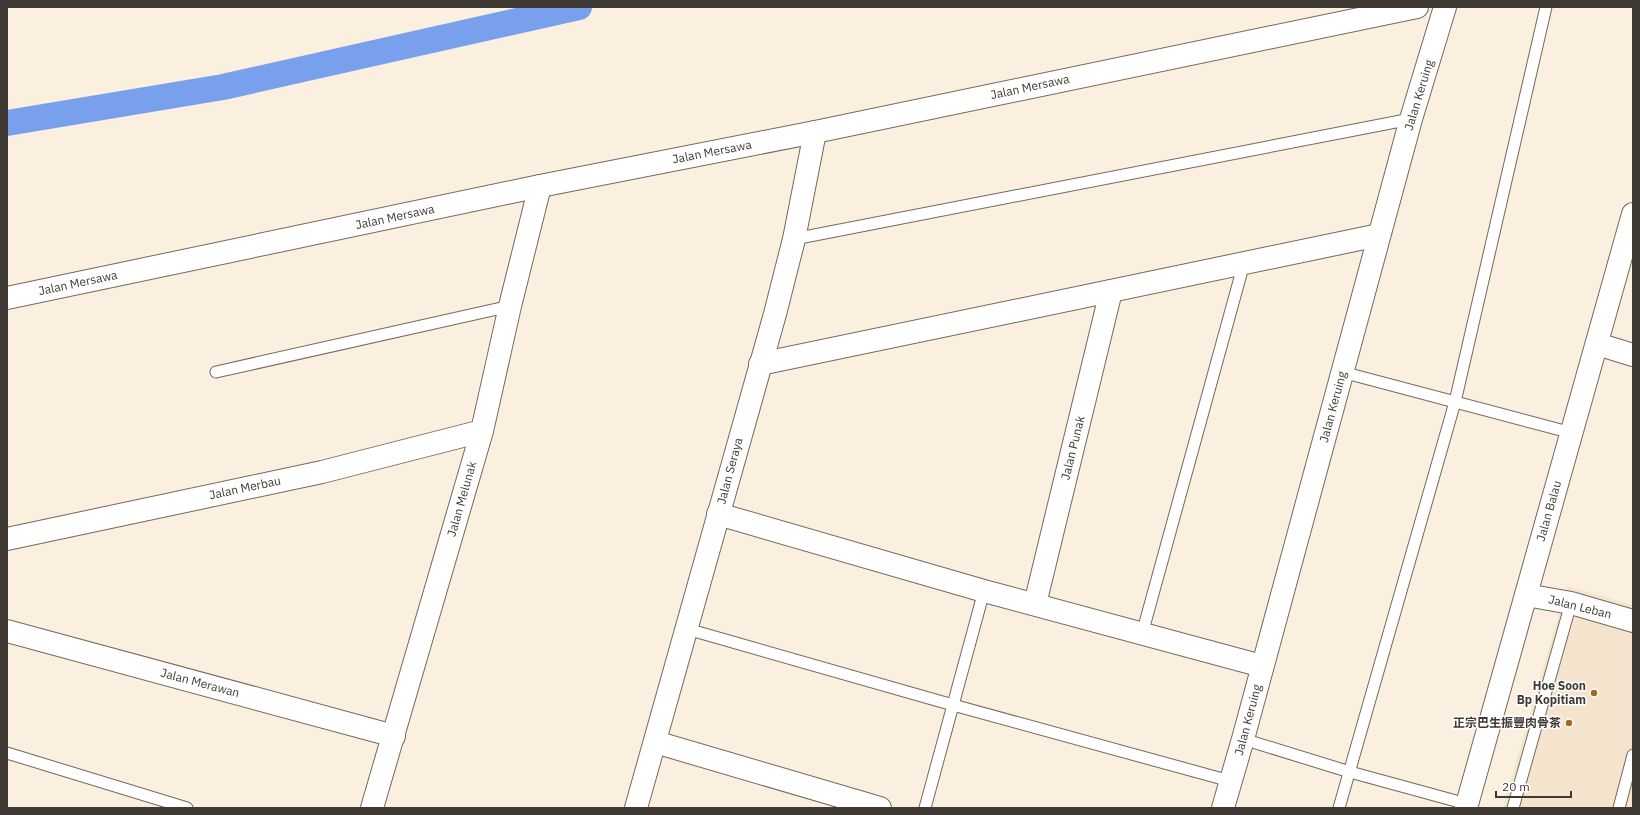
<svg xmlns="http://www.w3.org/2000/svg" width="1640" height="815" font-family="'IBM Plex Sans','Noto Sans SC',sans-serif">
	<rect width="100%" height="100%" fill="#fbefdf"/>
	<polygon fill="#f4e4ce" points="1567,586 1633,605 1633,808 1503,808"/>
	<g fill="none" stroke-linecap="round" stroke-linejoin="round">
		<polyline stroke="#78a0ed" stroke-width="26" points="7,123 223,87 579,7"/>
		<g stroke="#74695c" stroke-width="13">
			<g id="service">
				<polyline points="794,239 1411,119"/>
				<polyline points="216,372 510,306"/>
				<polyline points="1342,372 1572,433"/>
				<polyline points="687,629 953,705 1230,781"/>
				<polyline points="1142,634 1244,263"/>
				<polyline points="1243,739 1350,772 1467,804"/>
				<polyline points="7,753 187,808"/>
				<polyline points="925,808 984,591"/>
				<polyline points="1339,808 1455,402 1546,7"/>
				<polyline points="1513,808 1571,603"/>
				<polyline points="1619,808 1633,755"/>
			</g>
		</g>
		<g stroke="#74695c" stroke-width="24">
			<g id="minor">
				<polyline points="7,298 540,186 815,132 1417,7"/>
				<polyline points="1597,344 1633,355"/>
				<polyline points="760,364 1379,235"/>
				<polyline points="718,514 984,591 1262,666"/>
				<polyline points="7,539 322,472 482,431"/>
				<polyline points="1035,604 1111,291"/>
				<polyline points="7,631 394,736"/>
				<polyline points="655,742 880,808"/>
				<polyline points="372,808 482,431 510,306 540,186"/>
				<polyline points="636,808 775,314 794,239 815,132"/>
				<polyline points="1223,808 1243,739 1411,119 1445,7"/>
			</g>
		</g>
		<g stroke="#74695c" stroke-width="24">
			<g id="tertiary">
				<polyline points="1526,595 1571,603 1633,621"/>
				<polyline points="1466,808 1633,214"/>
			</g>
		</g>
		<use href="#service" stroke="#fff" stroke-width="11"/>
		<use href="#minor" stroke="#fff" stroke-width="22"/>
		<use href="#tertiary" stroke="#fff" stroke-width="22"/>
	</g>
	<g fill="#9f6d22" stroke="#fff" stroke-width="1.5">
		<circle cx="1594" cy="693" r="4"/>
		<circle cx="1569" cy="723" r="4"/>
	</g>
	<g text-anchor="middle" stroke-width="3" stroke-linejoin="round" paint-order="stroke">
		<g font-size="12" fill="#3e3933" stroke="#fff">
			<text transform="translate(1030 87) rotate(-12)" y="4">Jalan Mersawa</text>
			<text transform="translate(1419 95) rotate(-73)" y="4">Jalan Keruing</text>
			<text transform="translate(712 152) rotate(-11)" y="4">Jalan Mersawa</text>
			<text transform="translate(395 217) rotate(-12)" y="4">Jalan Mersawa</text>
			<text transform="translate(78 283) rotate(-12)" y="4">Jalan Mersawa</text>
			<text transform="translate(1333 407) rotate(-75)" y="4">Jalan Keruing</text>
			<text transform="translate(1073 448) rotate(-76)" y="4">Jalan Punak</text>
			<text transform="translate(730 471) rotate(-75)" y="4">Jalan Seraya</text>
			<text transform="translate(245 488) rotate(-12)" y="4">Jalan Merbau</text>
			<text transform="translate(462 499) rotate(-74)" y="4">Jalan Melunak</text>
			<text transform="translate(1549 511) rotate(-74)" y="4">Jalan Balau</text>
			<text transform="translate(1580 607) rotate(14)" y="4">Jalan Leban</text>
			<text transform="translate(200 683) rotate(15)" y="4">Jalan Merawan</text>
			<text transform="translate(1248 720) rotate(-75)" y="4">Jalan Keruing</text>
		</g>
		<g font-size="12" font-weight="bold" fill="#3e3933" stroke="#fff" text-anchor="end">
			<text x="1586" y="690">Hoe Soon<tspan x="1586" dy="14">Bp Kopitiam</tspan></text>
			<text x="1561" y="727">正宗巴生振豐肉骨茶</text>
		</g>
	</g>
	<rect width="1640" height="815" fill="none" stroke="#3e3933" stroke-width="16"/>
	<path d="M1496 791v6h75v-6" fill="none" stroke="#3e3933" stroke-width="2"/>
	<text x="1502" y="791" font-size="12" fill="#3e3933" stroke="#ffffff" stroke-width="3" paint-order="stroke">20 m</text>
</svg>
